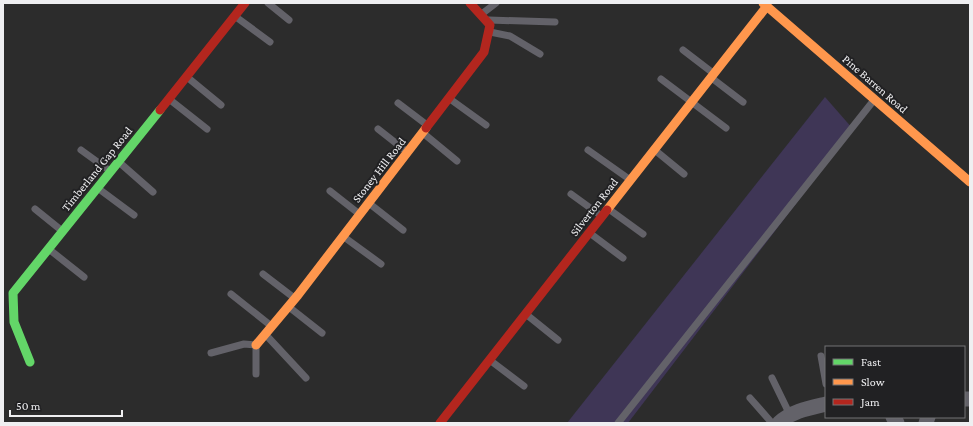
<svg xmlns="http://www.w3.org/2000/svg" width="973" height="426" font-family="'Crimson Pro',serif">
	<rect width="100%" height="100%" fill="#2c2c2c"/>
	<polygon fill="#3f3656" points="825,97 853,129 628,423 567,423"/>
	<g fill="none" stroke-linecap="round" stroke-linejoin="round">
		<g stroke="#636269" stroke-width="7">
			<polyline points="268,3 289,20"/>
			<polyline points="483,13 496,3"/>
			<polyline points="236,17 270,42"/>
			<polyline points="489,20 555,22"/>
			<polyline points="490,32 510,36 540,54"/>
			<polyline points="683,50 713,73"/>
			<polyline points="187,77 221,105"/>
			<polyline points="661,79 726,128"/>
			<polyline points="713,79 743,102"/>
			<polyline points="169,99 207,129"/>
			<polyline points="450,99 486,125"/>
			<polyline points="398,103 427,125"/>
			<polyline points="378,129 406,151"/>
			<polyline points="423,133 457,161"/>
			<polyline points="81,150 110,171"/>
			<polyline points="588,150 629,179"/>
			<polyline points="656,151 684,174"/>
			<polyline points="120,163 153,192"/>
			<polyline points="99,189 134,215"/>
			<polyline points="330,191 358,213"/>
			<polyline points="571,194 600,215"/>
			<polyline points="370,204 403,230"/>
			<polyline points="35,209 61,230"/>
			<polyline points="610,210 643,234"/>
			<polyline points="591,234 623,258"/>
			<polyline points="344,237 381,264"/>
			<polyline points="50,250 84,277"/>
			<polyline points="263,274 293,297"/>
			<polyline points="231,294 270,325"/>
			<polyline points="289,307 322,333"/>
			<polyline points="527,315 558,340"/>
			<polyline points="266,335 306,378"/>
			<polyline points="211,353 244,344 256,345 256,374"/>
			<polyline points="821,356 826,384"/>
			<polyline points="491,361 524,386"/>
			<polyline points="772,378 790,415"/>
			<polyline points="750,398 772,423"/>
			<polyline points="618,423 874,100"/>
		</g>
		<g stroke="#636269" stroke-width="15">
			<polyline points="964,399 970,399"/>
			<polyline points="893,417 897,423"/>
			<path d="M779,423c13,-12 30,-15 47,-19"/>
			<polyline points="926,423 928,417"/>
		</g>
		<polyline stroke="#63d668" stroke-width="9" points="30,362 14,322 13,293 160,110"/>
		<g stroke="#ff974d" stroke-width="9">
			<polyline points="763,3 970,182"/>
			<polyline points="607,210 767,6"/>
			<polyline points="256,345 298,295 426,128"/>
		</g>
		<g stroke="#b3261e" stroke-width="9">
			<polyline points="160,110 245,3"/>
			<polyline points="426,128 484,52 490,25 470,3"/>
			<polyline points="440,423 607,210"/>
		</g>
	</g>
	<g text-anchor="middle" stroke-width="4" stroke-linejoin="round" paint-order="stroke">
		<g font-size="12" fill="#efeff1" stroke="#212123">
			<text transform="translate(875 84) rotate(41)" y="4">Pine Barren Road</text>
			<text transform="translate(97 169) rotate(-51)" y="4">Timberland Gap Road</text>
			<text transform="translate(379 170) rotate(-52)" y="4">Stoney Hill Road</text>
			<text transform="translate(594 207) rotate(-52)" y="4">Silverton Road</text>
		</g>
	</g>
	<rect width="973" height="426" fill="none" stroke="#efeff1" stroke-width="8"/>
	<rect x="825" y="346" width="140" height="72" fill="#212123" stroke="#737375"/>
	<rect x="833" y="359" width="20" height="6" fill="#63d668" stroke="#737375"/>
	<text x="861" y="366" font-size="12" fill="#efeff1">Fast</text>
	<rect x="833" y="379" width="20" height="6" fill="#ff974d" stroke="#737375"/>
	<text x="861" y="386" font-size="12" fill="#efeff1">Slow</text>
	<rect x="833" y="399" width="20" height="6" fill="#b3261e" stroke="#737375"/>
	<text x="861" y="406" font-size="12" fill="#efeff1">Jam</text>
	<path d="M10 410v6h112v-6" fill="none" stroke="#efeff1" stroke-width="2"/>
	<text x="16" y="410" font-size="12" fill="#efeff1" stroke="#212123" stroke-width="3" paint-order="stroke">50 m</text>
</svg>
